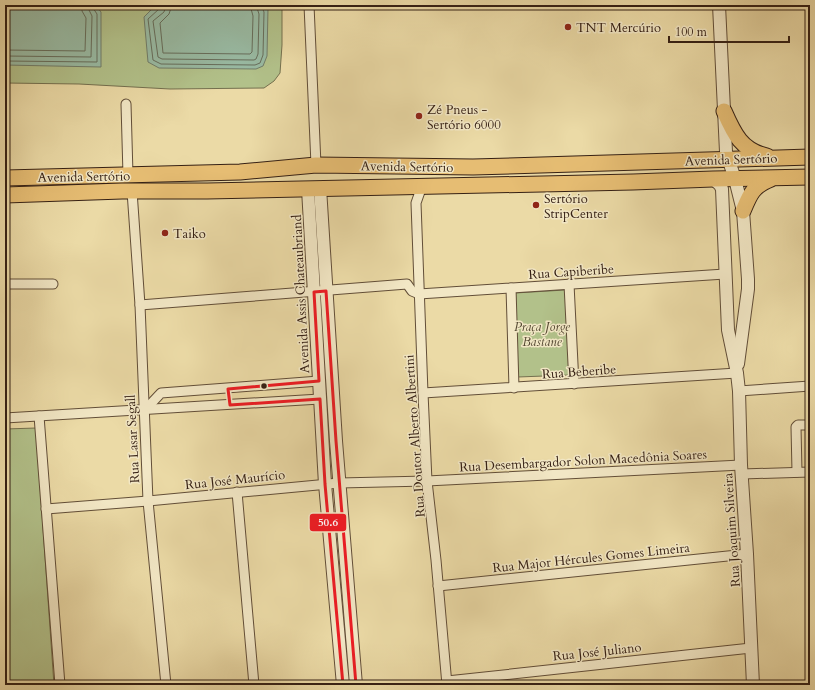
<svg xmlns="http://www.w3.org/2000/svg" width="815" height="690" font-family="Cardo,serif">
	<rect width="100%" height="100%" fill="#ebdaa6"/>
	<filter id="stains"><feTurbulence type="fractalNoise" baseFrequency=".005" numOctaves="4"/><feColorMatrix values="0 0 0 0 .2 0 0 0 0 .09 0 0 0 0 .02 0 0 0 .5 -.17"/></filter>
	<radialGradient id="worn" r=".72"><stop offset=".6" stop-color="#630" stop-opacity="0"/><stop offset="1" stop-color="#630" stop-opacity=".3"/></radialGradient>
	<g fill="#b2c18a" stroke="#74704f">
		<polygon points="5,5 282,5 282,45 280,73 274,81 264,88 170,89 79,84 5,83"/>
		<polygon points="565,290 570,375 518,377 515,293"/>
		<polygon points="36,428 54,685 5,685 5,429"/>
	</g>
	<g fill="#99bba4" stroke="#717d6a">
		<polygon points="5,5 95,5 101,12 101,67 5,65"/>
		<polygon points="181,5 259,5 268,8 267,56 263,66 256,69 159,68 148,62 144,17 154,7"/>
	</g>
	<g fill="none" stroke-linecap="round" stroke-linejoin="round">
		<g stroke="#676e5c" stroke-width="1">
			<polyline points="160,5 159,9 148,19 153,60 161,64 255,65 260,63 263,55 264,12 261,5"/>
			<polyline points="166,5 164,12 153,21 158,57 162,59 254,60 256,59 258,54 259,14 256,5"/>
			<polyline points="172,5 169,14 160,23 163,53 250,54 252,52 253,16 250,5"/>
			<polyline points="5,50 85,51 86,18 82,11 82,5"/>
			<polyline points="5,56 91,57 92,16 89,10 88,5"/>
			<polyline points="5,61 97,62 97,14 93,8 93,5"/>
		</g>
		<g stroke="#624e38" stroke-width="11">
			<g id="minor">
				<polyline points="309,5 316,165"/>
				<polyline points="126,104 128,175"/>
				<polyline points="422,186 416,203 423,393 427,481 436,560 447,685"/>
				<polyline points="132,191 140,305 148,501 166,685"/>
				<polyline points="5,284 53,284"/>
				<polyline points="569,284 574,384"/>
				<polyline points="511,288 514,388"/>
				<polyline points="140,305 407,284 412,291 419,294 725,274"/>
				<polyline points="739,391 810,386"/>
				<polyline points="423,393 737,373"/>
				<polyline points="144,411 161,393 319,381"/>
				<polyline points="39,416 60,685"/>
				<polyline points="5,418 320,399"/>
				<polyline points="797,472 796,427 798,425 810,425"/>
				<polyline points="742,474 810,472"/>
				<polyline points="237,492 254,685"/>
				<polyline points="46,509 148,501 339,483 427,481 741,465"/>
				<polyline points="438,586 747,554"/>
				<polyline points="447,681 751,648"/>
			</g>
		</g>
		<g stroke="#624e38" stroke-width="14">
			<g id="tertiary">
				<polyline points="719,5 726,152 735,179 743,211 748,279 748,289 738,364"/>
				<polyline points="713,179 720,185 722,189 728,330 737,373 739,391 741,465 747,554 753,685"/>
				<polyline points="320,188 336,441 356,685"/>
				<polyline points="308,189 325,484 343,685"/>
			</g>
		</g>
		<g stroke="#352014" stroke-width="17">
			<g id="primary">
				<path d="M724,111c10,23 18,40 43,45"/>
				<polyline points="5,178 240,172 316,165 473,167 810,157"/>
				<polyline points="5,195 122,191 207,191 633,182 713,179 810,177"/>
				<path d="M743,211c7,-17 10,-25 28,-32"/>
			</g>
		</g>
		<use href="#minor" stroke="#f2e7c5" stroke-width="9"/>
		<use href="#tertiary" stroke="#f2e7c5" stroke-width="12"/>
		<use href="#primary" stroke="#e6bd73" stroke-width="15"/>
		<g stroke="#f2e7c5" stroke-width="6">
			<polyline id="bus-1" points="343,685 325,484 320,399 230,405 228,389 319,381 314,292 326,291 336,441 356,685"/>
		</g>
		<use href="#bus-1" stroke="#ed1c24" stroke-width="3"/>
	</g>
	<g fill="#8f2418" stroke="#f2e7c5" stroke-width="1.5">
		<circle cx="568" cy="27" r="4"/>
		<circle cx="419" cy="116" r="4"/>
		<circle cx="536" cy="205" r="4"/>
		<circle cx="165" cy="233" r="4"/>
	</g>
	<circle fill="#352014" stroke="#f2e7c5" stroke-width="1.5" cx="264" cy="386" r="3.5"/>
	<g text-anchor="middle" stroke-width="3" stroke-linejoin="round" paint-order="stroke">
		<g font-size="13" fill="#352014" stroke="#f2e7c5" text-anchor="start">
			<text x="576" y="32">TNT Mercúrio</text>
			<text x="427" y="114">Zé Pneus -<tspan x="427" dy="15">Sertório 6000</tspan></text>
			<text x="544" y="203">Sertório<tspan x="544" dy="15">StripCenter</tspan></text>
			<text x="173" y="238">Taiko</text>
		</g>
		<g font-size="13" fill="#352014" stroke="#f2e7c5">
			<text transform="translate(731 159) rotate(-2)" y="5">Avenida Sertório</text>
			<text transform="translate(407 166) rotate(1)" y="5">Avenida Sertório</text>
			<text transform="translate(84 176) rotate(-1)" y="5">Avenida Sertório</text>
			<text transform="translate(571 271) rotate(-4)" y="5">Rua Capiberibe</text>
			<text transform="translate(300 294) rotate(-93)" y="5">Avenida Assis Chateaubriand</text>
			<text transform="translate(579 371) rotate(-4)" y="5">Rua Beberibe</text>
			<text transform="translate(414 436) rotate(-94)" y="5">Rua Doutor Alberto Albertini</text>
			<text transform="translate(132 439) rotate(-93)" y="5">Rua Lasar Segall</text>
			<text transform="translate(583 460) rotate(-3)" y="5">Rua Desembargador Solon Macedônia Soares</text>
			<text transform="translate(235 479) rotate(-6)" y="5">Rua José Maurício</text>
			<text transform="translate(731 530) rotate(-94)" y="5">Rua Joaquim Silveira</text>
			<text transform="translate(591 557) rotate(-6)" y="5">Rua Major Hércules Gomes Limeira</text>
			<text transform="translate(597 651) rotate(-6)" y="5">Rua José Juliano</text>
		</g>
		<g font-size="13" font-style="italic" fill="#544832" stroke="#f2e7c5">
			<text x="542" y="331">Praça Jorge<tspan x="542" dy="15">Bastane</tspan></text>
		</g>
	</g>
	<rect stroke="#f2e7c5" stroke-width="1.5" x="309" y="513" width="38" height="19" rx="4" fill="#ed1c24"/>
	<g font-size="11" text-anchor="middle" font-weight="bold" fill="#fff">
		<text x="328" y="526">50.6</text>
	</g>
	<rect width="815" height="690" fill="none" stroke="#ebdaa6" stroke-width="20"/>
	<rect x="6" y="6" width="803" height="678" fill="none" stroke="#352014" stroke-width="2"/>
	<rect x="10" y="10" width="795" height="670" fill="none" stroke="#352014"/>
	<path d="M669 36v6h120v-6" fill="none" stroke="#352014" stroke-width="2"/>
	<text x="675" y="36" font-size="12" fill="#352014" stroke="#f2e7c5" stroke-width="3" paint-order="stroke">100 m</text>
	<rect width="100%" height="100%" filter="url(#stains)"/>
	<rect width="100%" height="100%" fill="url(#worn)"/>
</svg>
